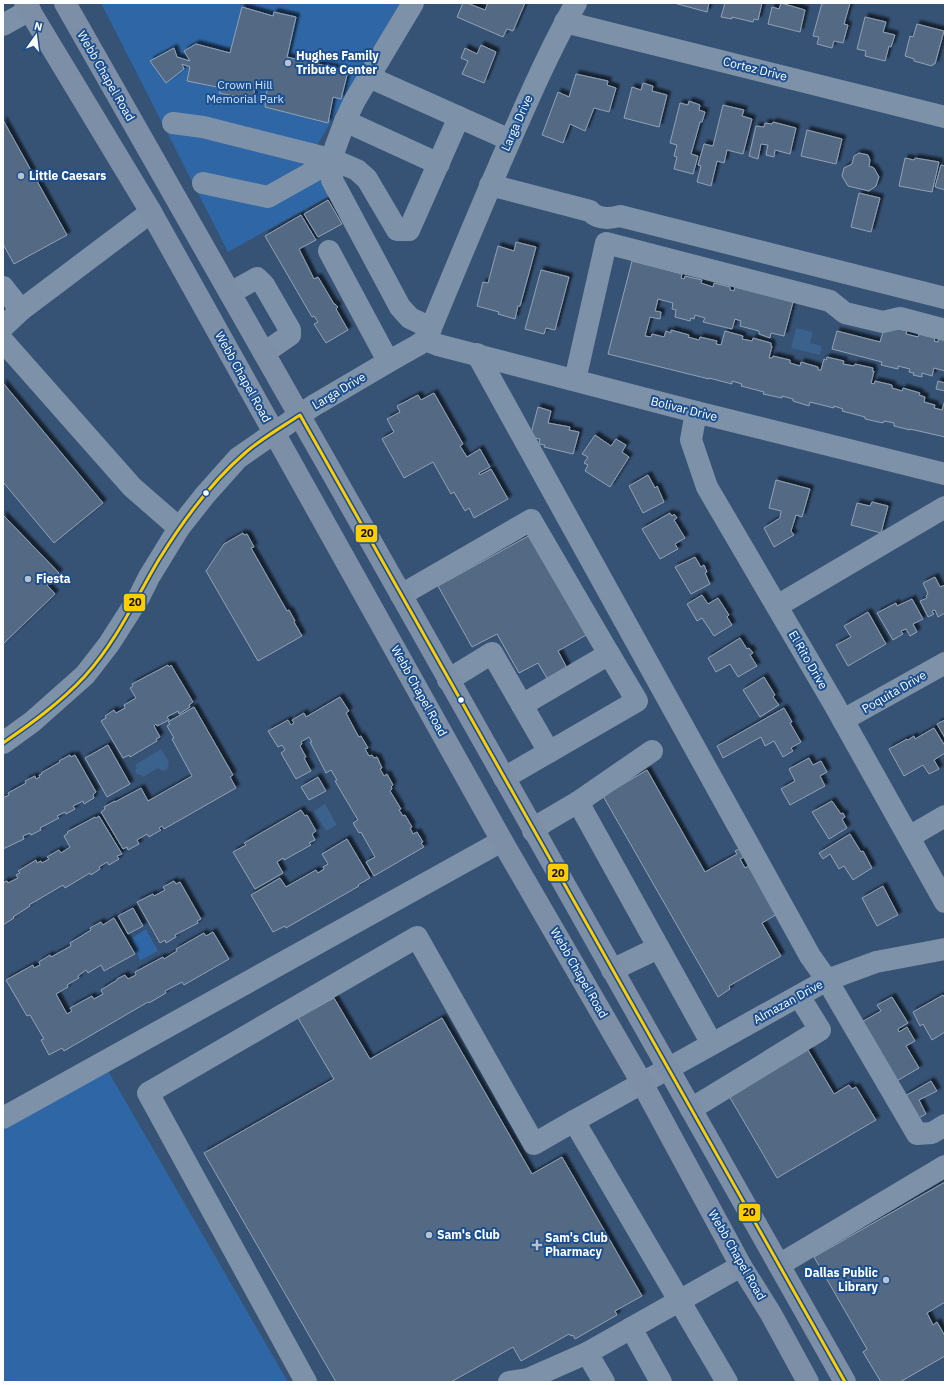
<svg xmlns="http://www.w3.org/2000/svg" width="948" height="1385" font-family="'IBM Plex Sans',sans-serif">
	<defs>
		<filter id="shadow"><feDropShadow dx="3.5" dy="-3.5" stdDeviation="1" flood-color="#0009"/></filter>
	</defs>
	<rect width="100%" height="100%" fill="#365274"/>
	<g fill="#2f66a5">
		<polygon points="101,3 400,3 311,156 329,196 228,252"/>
		<polygon points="146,929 158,951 140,961 132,938"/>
		<polygon points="108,1071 288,1382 3,1382 3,1129"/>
	</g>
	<g fill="#3b618d">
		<polygon points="796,328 813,332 810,343 822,346 820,355 791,348"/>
		<polygon points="161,749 169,762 167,769 163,771 158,768 143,777 141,775 136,774 135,771 137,768 135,765"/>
		<polygon points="325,804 337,825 326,831 314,811"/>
	</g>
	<g fill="#526984" stroke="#92a2b6" filter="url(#shadow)">
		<polygon points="463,3 467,3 485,10 488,3 525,3 513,31 507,29 503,37 457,17"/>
		<polygon points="674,3 709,3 707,12"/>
		<polygon points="725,3 762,3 758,20 754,19 753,22 732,17 732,19 721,17"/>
		<polygon points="781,3 805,10 800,32 768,24 772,7 779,9"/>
		<polygon points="822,3 850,3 844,24 848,25 843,43 834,41 832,48 817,44 819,37 813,36"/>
		<polygon points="242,7 273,16 274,12 296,17 287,57 348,71 341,99 333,97 328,123 265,107 267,90 255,87 253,100 219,93 222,88 187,81 190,67 182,64 184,69 166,83 150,61 174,48 177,57 190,61 184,51 196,44 230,53"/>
		<polygon points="865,17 886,22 883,32 895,35 891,47 889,46 885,61 865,56 866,51 857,49"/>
		<polygon points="917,24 944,31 935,64 933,64 932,66 914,61 914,59 905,56 910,36 913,37"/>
		<polygon points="481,45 496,52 484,83 462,74 468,61 461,58 465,48 477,54"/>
		<polygon points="576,74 608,81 607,85 616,88 609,112 594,108 585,131 570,124 563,143 542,135 558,92 569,97"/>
		<polygon points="643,83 653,86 652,91 667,95 659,127 624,118 632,87 641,90"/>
		<polygon points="689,101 700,105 699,110 705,112 702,122 700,122 691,154 698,156 693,174 674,169 677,157 674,156 677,145 670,143 680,103 688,105"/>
		<polygon points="723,105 744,110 742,116 752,119 743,154 727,150 724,163 717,161 711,186 697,182 701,166 698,165 704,144 713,146"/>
		<polygon points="3,120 67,235 14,264 3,244"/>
		<polygon points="773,122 796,128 790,154 775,150 774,157 766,155 768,145 761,144 758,159 749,156 756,126 764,127 765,123 772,124"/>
		<polygon points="807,130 842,139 836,164 801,156"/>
		<polygon points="859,153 868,155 870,160 869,166 874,168 879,177 876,186 869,191 848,186 842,176 844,168 852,164 854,156"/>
		<polygon points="905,158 914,160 915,158 939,162 932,192 899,186"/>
		<polygon points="941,165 945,166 945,190 935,187"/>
		<polygon points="859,193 880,198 871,232 851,227"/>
		<polygon points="328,200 342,224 318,237 304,214"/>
		<polygon points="301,215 316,240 299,249 314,279 318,277 334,304 335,304 338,307 336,309 348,330 326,343 314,324 318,322 314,316 312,317 265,236"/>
		<polygon points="516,242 536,247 520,306 518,306 515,319 498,314 499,312 477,306 483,282 488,283 498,246 514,251"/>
		<polygon points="632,261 682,274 681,278 684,279 685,276 702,280 701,283 713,287 714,283 730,287 730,290 734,291 735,287 793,302 784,336 771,333 770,338 759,334 759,331 740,326 741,321 735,319 732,329 703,322 705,318 695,315 694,319 691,318 690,321 675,317 676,310 672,309 673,303 658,299 655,311 661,312 660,319 650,317 645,336 651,337 652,334 664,337 666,331 671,333 671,330 689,335 688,337 699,340 700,337 717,341 716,344 721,345 725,331 743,336 742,339 752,341 753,338 771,343 771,346 772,346 769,358 772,358 773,356 790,360 790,363 800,366 801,362 818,367 818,370 821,370 824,359 826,360 827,357 844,361 843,364 854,366 855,364 873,368 872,371 874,371 871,383 874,384 875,381 892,385 892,388 902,391 903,388 920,393 919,395 925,397 924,402 935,405 934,408 942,410 945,400 945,437 910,429 910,430 894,426 894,423 884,421 883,423 865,419 865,417 842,411 843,409 834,406 834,408 810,402 809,406 793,401 793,399 782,396 782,398 763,394 764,392 741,386 742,384 732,381 732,384 709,378 709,379 608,354"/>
		<polygon points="541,270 569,277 555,330 546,328 544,334 525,329"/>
		<polygon points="890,327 907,331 906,334 918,337 919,334 935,338 934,341 938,342 939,337 945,339 945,371 934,368 932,376 922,373 922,377 913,375 914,373 909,372 910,369 898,366 898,369 881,365 882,362 832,349 837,331 880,342 884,329"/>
		<polygon points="938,381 945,383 945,391 936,389"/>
		<polygon points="3,383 103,503 54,543 3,482"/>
		<polygon points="434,393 463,444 460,446 467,457 480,449 490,467 479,473 480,475 491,469 508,499 474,518 469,508 465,511 454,492 451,494 433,462 404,478 382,439 394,432 387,419 400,412 397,406 418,395 421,400"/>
		<polygon points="538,407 551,411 548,423 570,427 569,430 579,432 573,454 544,447 545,445 539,444 540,439 530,437"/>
		<polygon points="595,435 611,446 616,439 626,445 622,452 629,457 610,487 585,471 588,465 584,463 588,457 582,454"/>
		<polygon points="648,475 655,488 657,486 664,502 643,513 629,486"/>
		<polygon points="776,480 810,489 802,517 796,515 791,531 794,535 774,547 764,528 780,518 781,511 769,508"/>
		<polygon points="872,502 888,506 881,533 851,525 857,503 870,506"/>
		<polygon points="670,513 672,516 674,514 677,518 674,520 685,538 675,544 678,549 660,559 642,529"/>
		<polygon points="3,515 59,573 47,585 55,594 3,644"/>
		<polygon points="243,533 244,535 247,534 254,547 251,548 287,611 289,610 295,621 294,622 302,636 258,661 206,571 224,544"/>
		<polygon points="532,534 588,634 558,651 568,670 548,680 538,663 519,673 497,634 472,647 438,586"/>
		<polygon points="695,557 701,567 704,565 707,572 705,573 710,584 691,594 675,567"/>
		<polygon points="935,577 940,587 945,585 945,613 938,617 935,610 932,611 934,614 928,617 920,601 927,598 926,596 928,594 923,583"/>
		<polygon points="702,595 708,604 718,598 729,615 727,617 732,625 714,636 702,618 697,621 687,604"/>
		<polygon points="912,599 923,619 913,624 917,632 910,636 906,629 901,631 903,634 893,640 877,613 896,603 897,606"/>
		<polygon points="868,612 886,644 848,666 836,645 851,637 844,626"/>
		<polygon points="740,638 747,649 749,648 753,653 750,655 757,666 738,677 730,664 716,672 708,658"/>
		<polygon points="168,665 169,667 171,665 193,702 189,705 190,707 179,714 178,711 167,717 169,720 157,726 156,724 154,726 160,737 156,739 157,741 130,757 129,755 123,758 101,721 106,718 105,716 114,710 116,713 125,708 124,705 136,698 130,688 133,686 132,684"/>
		<polygon points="764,677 775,695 773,697 779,705 760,717 743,690"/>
		<polygon points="340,697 349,711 346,713 356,732 359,737 361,736 368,748 365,749 369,756 372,755 374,758 377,757 382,768 380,769 384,776 387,774 393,785 391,787 392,789 390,791 401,809 399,810 403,816 405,815 412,827 410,828 413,834 417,832 423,842 421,843 424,847 374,876 366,862 375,857 361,832 359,833 353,823 358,820 335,781 337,780 331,770 326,773 310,742 312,742 309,737 301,742 302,744 300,746 306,757 304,758 311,771 296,779 281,753 285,750 282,745 278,747 268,731 288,720 291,725 294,723 292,720 304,713 306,717"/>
		<polygon points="194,707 233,775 230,777 236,788 164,829 162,826 159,828 161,830 149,837 147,834 137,840 139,844 128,850 127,847 123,849 101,812 105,809 104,807 115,801 115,802 141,788 148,801 192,776 172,739 174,738 167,726 170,724 168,722"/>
		<polygon points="784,708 792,722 790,723 801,742 791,748 793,751 783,757 774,741 765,746 761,737 723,758 717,746"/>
		<polygon points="945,720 945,738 937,724"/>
		<polygon points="934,728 945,746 945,753 934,760 939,769 929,774 923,765 904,776 889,749 907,739 908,740 914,736 915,739"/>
		<polygon points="108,745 130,784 107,797 85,758"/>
		<polygon points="70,755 71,757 75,755 96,792 93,795 94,798 84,804 83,801 73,806 75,809 66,814 65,812 57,816 59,818 40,828 41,830 31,835 30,833 23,836 24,839 3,849 3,798 9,795 8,793 26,783 25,781 35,776 36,779 40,777 39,775 42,774 41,773 60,762 59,761"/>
		<polygon points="809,758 813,765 821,761 827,772 820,776 825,786 790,805 781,789 795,781 789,769"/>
		<polygon points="647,770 705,872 737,854 735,851 741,848 746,856 740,859 745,868 756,862 784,910 762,923 781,956 729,986 730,989 718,997 603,796"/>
		<polygon points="318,777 326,791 309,800 301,787"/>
		<polygon points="832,801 841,814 843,813 845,817 842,819 847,828 829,839 812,812"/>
		<polygon points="301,810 305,816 307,815 316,831 312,834 315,840 309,843 311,845 284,860 283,858 277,862 283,873 255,889 233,852 246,845 244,843"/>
		<polygon points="99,816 122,854 117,856 119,859 109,865 107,862 99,867 100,869 91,875 90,873 65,888 63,885 29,905 30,906 13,917 14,918 3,925 3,883 7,881 8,883 18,878 16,875 20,873 18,871 36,860 37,863 41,861 42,863 49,859 47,857 59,850 61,853 70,847 64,836 68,833 67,832 95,817 96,818"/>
		<polygon points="850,834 861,852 863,851 872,868 853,880 844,866 839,869 830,854 823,859 819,853"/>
		<polygon points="347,839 370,878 358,885 359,886 286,928 285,926 273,932 251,895 280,878 286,887 316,870 318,873 324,869 323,867 328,864 322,854"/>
		<polygon points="174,881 176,884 180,882 201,919 197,921 198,923 175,935 176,937 166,943 165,940 160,943 137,902 153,894 154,896 165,890 163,887"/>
		<polygon points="883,886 898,915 877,926 862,898"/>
		<polygon points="133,908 143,926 128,934 118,916"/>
		<polygon points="114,918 135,954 104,971 101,965 88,973 86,970 78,976 79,978 67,985 68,987 56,994 67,1014 72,1011 70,1008 92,996 94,999 103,994 101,990 117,980 117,979 125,975 128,979 136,975 135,972 163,957 164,959 177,951 176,949 204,933 206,936 213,932 229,959 184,985 182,982 165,991 166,993 149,1003 148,1002 64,1051 62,1048 49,1055 41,1040 44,1039 30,1015 27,1016 6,980 33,965 34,968 40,965 39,962 50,955 51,957 71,946 70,943 91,930 90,928 101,922 103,925"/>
		<polygon points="943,995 945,998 945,1032 932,1040 923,1024 920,1026 913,1012"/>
		<polygon points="892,997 908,1023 898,1029 899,1032 907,1027 915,1041 906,1046 919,1068 895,1082 860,1023 881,1011 877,1005"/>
		<polygon points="334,998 370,1059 442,1018 532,1174 562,1157 642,1296 615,1311 617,1315 575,1339 573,1335 571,1336 569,1334 521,1361 513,1347 451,1382 336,1382 204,1153 334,1079 298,1018"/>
		<polygon points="808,1050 834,1094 849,1085 852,1089 856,1087 876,1120 777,1178 729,1096"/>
		<polygon points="931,1081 937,1091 919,1100 926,1114 917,1119 905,1096"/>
		<polygon points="945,1182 945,1302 927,1313 933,1325 937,1322 945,1336 945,1356 900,1382 881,1382 863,1352 867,1349 814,1257"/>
	</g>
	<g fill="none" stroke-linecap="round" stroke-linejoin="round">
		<g stroke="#7d92a8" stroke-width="22">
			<polyline points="413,3 355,100 345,121 334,151 332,180 400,307 410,318 431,328"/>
			<polyline points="565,22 945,117"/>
			<polyline points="3,25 30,10"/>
			<polyline points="369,77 510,140"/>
			<polyline points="345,121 439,164"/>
			<polyline points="173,123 203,127 334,160"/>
			<polyline points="203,183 268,197 334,160 357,170 367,179 397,230 409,230 459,117"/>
			<path d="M490,185l100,26c8,9 19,8 30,5l325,82"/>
			<polyline points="329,251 388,361"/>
			<polyline points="3,287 21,310 151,212"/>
			<polyline points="230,293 257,278 264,285 290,330 290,335 264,353"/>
			<polyline points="3,327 21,310"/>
			<polyline points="425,340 438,345 696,412 945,474"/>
			<polyline points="3,341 132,487 179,528"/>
			<polyline points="477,354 810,956 827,980 917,1134 932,1133 945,1125"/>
			<polyline points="575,380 606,243 830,301 845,313 883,322 900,318 945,330"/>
			<polyline points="696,412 691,440 707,487 834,704 945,902"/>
			<polyline points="401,595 531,520 609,654"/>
			<polyline points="777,606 945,507"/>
			<polyline points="448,680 492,653 549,752"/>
			<polyline points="843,720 945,663"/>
			<path d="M3,743l29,-21 53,-47 24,-31 30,-47 10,-20 30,-49 26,-33 33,-37 75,-52 80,-47 25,-14 7,-5 6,-12c29,-70 58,-141 89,-210 17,-39 35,-78 56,-115"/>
			<polyline points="504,778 637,701 609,654 522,705"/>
			<polyline points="578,802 652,751"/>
			<polyline points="533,831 544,822 578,802 712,1044"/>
			<polyline points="909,837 945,816"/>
			<polyline points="612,970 658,948"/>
			<polyline points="691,1109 820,1030 799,996"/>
			<polyline points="3,1118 502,841"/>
			<polyline points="779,1265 945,1166"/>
			<polyline points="631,1328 661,1382"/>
			<polyline points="306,1382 148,1093 417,937 534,1144 574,1121"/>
			<polyline points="509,1382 528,1379 587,1353"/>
			<polyline points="604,1382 587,1353 741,1266"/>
			<polyline points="727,1382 574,1121 827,980 876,962 945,949"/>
		</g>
		<g stroke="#7d8ea7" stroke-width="22">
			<polyline points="25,3 151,212 502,841 642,1083 741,1266 771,1314 808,1382"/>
			<polyline points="65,3 360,522 845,1382"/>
		</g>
		<g stroke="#1b4f8f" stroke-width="6">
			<path id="bus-1" d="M3,743c29,-20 58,-41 82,-67 31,-34 50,-76 73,-115 24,-39 52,-78 87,-108 17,-15 37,-26 55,-38l545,967"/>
		</g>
		<use href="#bus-1" stroke="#fc0" stroke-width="3"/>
	</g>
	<g fill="#b9c2ce" stroke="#1b4f8f" stroke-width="1.5">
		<circle cx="288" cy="63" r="4"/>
		<circle cx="21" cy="176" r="4"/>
		<circle cx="28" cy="579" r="4"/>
		<circle cx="429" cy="1235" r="4"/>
		<path d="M535 1239h4v4h4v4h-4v4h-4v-4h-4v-4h4z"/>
		<circle cx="886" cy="1280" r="4"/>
	</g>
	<g fill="#fff" stroke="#1b4f8f" stroke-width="1.5">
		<circle cx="206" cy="493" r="3.5"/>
		<circle cx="461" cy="700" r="3.5"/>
	</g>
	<g text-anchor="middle" stroke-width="4" stroke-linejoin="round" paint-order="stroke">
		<g font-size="12" font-weight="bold" fill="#fff" stroke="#1b4f8f" text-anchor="start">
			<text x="296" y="60">Hughes Family<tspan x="296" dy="14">Tribute Center</tspan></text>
			<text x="29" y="180">Little Caesars</text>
			<text x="36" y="583">Fiesta</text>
			<text x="437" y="1239">Sam's Club</text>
			<text x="545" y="1242">Sam's Club<tspan x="545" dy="14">Pharmacy</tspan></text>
			<text x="878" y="1277" text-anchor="end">Dallas Public<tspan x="878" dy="14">Library</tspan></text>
		</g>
		<g font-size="12" fill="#fff" stroke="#1b4f8f">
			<text transform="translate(755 69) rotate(14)" y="4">Cortez Drive</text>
			<text transform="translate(106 76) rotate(60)" y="4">Webb Chapel Road</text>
			<text transform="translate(517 123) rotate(-66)" y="4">Larga Drive</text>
			<text transform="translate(243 377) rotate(61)" y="4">Webb Chapel Road</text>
			<text transform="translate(339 391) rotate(-31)" y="4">Larga Drive</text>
			<text transform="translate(684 409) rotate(14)" y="4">Bolivar Drive</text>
			<text transform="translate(808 660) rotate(60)" y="4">El Rito Drive</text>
			<text transform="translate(419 691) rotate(61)" y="4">Webb Chapel Road</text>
			<text transform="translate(894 692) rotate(-30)" y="4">Poquita Drive</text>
			<text transform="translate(579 973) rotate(60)" y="4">Webb Chapel Road</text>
			<text transform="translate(788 1002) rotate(-29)" y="4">Almazan Drive</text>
			<text transform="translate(737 1255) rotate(60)" y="4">Webb Chapel Road</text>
		</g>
		<g font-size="12" fill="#cfe3fa" stroke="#1b4f8f">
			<text x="245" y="89">Crown Hill<tspan x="245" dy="14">Memorial Park</tspan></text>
		</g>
	</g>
	<g stroke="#1b4f8f" stroke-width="1.5">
		<rect x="355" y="524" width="23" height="19" rx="4" fill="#fc0"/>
		<rect x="123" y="593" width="23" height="19" rx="4" fill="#fc0"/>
		<rect x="547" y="863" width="22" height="19" rx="4" fill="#fc0"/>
		<rect x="738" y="1203" width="23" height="19" rx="4" fill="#fc0"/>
	</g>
	<g font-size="11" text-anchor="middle" font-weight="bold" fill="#111">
		<text x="367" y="537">20</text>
		<text x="135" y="606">20</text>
		<text x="558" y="877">20</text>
		<text x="749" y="1216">20</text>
	</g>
	<rect width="948" height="1385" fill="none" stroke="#ffffff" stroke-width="8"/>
	<g transform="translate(36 36) rotate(14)" stroke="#1b4f8f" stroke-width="3" paint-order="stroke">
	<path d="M0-3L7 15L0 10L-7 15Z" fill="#ffffff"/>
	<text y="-6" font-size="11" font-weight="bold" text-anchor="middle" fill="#ffffff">N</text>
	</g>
</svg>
